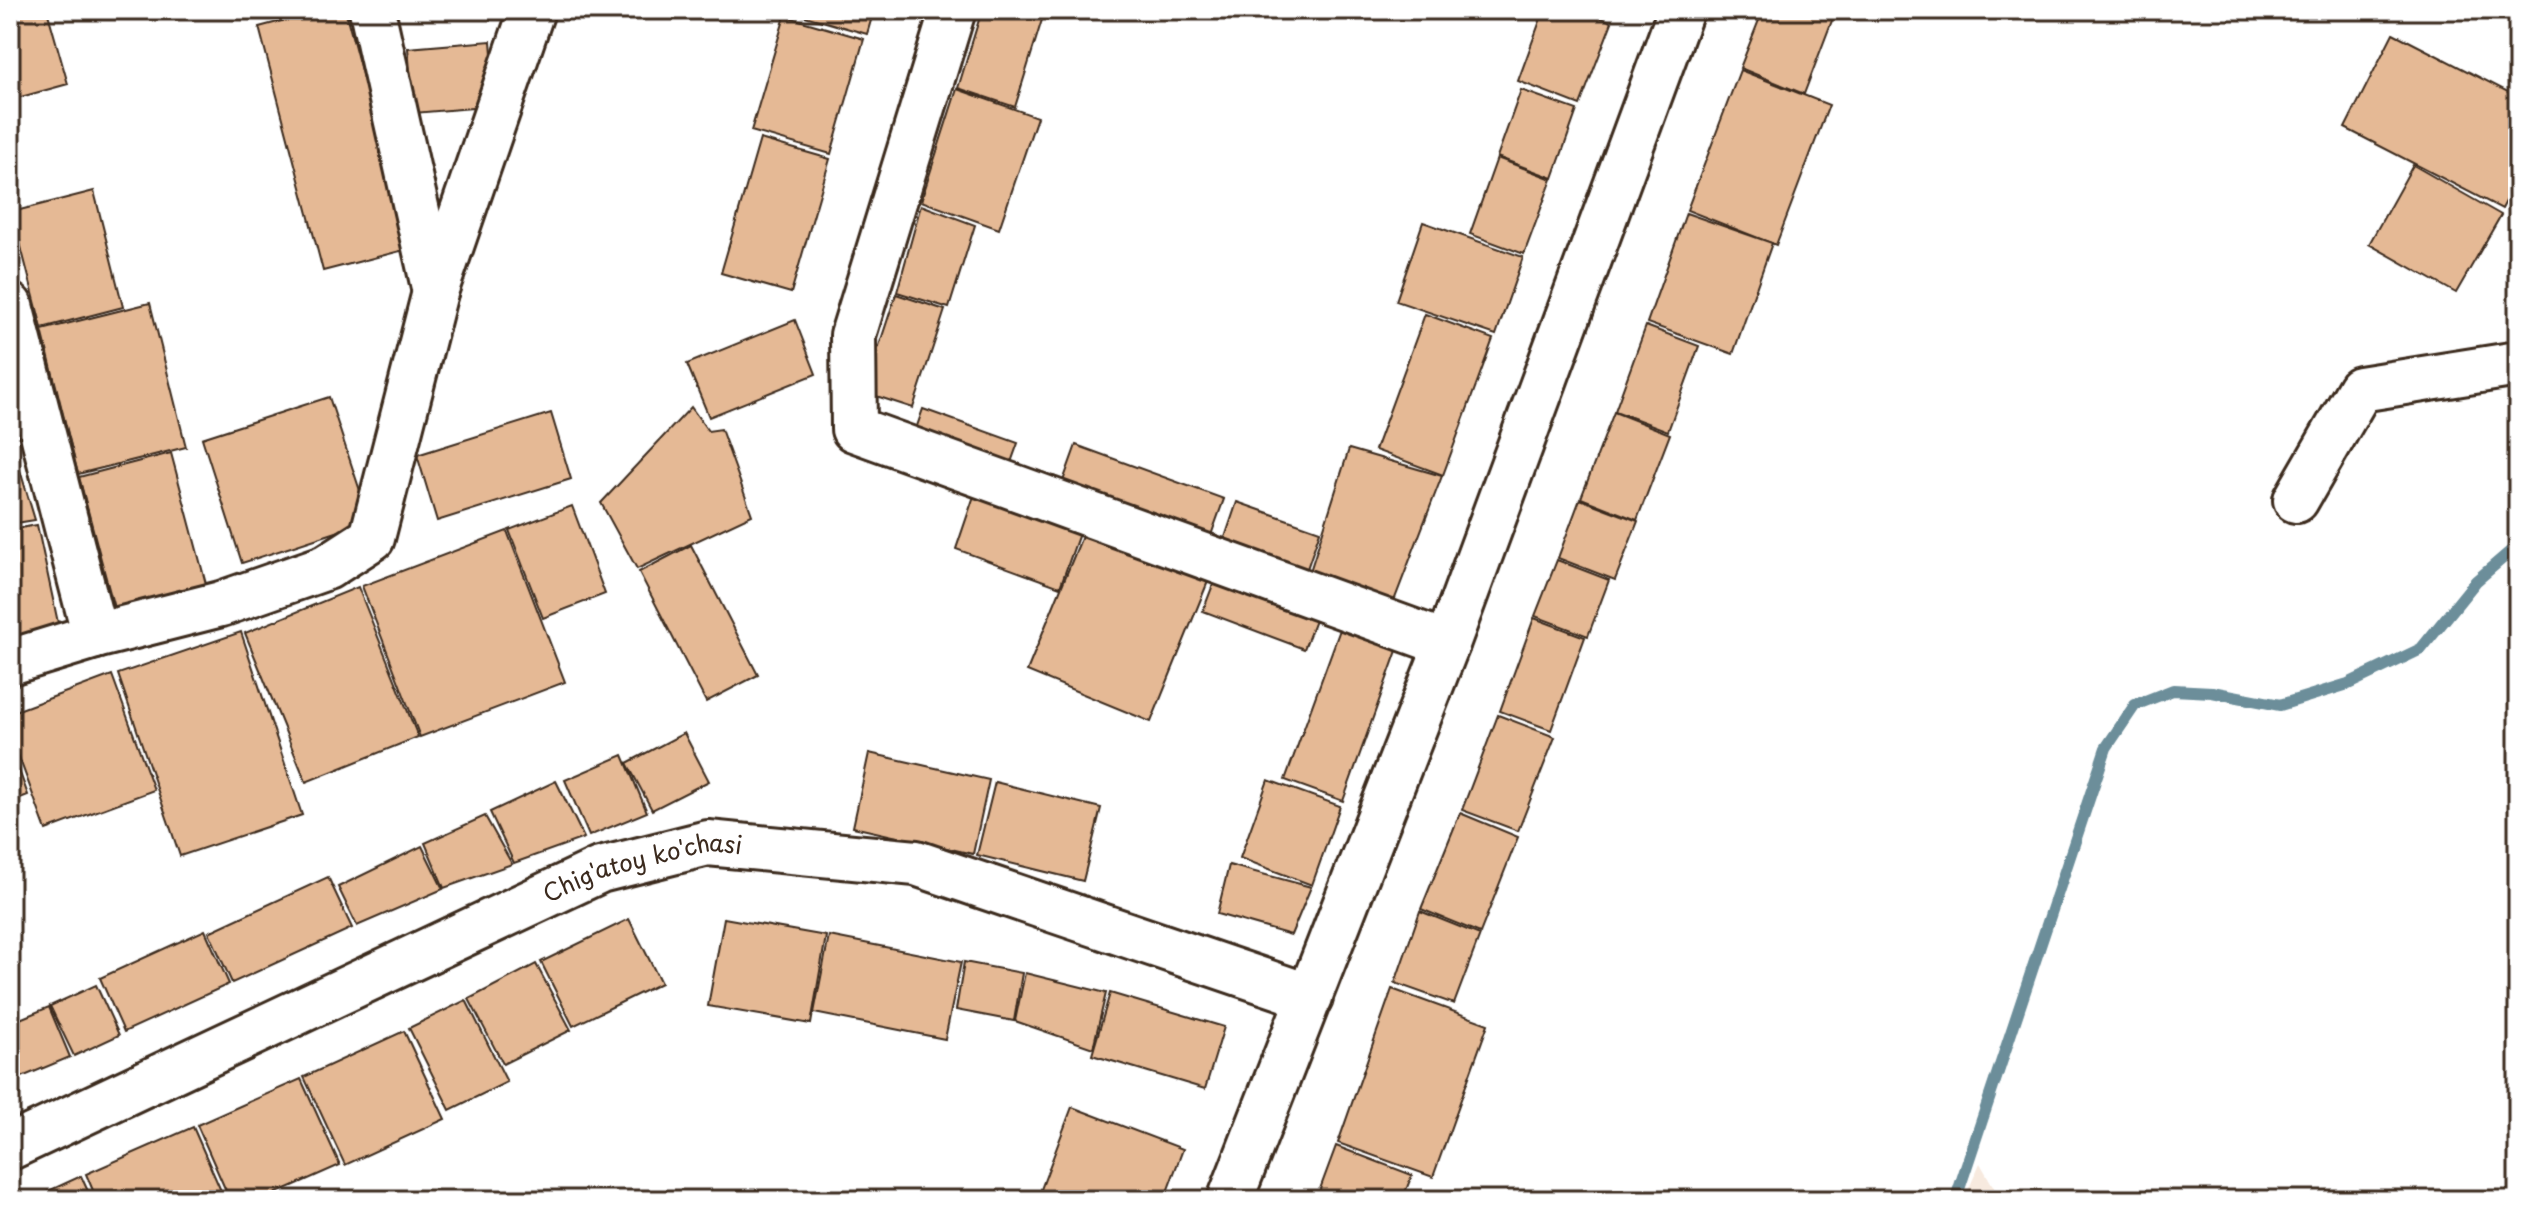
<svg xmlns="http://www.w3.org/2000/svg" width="2528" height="1210" font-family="'Playpen Sans',sans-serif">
	<rect width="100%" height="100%" fill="#fff"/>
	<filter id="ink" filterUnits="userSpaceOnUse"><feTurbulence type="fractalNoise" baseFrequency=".0125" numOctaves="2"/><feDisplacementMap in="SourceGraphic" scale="16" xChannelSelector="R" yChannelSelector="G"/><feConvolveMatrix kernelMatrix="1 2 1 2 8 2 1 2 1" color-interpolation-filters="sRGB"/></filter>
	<g filter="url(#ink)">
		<polygon fill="#f7eadf" points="1980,1163 2001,1200 1964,1200"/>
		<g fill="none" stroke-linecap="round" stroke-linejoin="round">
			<polyline stroke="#6c8e9a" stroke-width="12" points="1953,1200 1958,1192 2106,748 2135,705 2173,690 2212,692 2280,705 2348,684 2421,649 2476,581 2518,545"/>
		</g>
		<g fill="#e5b995" stroke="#3b2a1e" stroke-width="2">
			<polygon points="10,10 47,10 68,84 10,100"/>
			<polygon points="323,10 345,10 408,249 323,271 259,27"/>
			<polygon points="784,10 874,10 867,34"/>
			<polygon points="982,10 1045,10 1015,107 958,88"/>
			<polygon points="1544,10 1580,10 1612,22 1580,105 1518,81"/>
			<polygon points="1763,10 1836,10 1804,94 1740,68"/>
			<polygon points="785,16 864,39 831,154 751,131"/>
			<polygon points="2393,33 2518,97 2518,178 2502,209 2345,128"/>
			<polygon points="491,41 496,106 414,113 408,48"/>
			<polygon points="1740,70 1829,105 1776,245 1687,210"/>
			<polygon points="957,89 1037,117 999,229 921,201"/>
			<polygon points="1521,90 1577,110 1553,178 1497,157"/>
			<polygon points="760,139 830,159 791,293 721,273"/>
			<polygon points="1497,158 1552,179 1524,254 1470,234"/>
			<polygon points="2413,165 2501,215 2456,293 2369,244"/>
			<polygon points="94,191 123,307 42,328 12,212"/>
			<polygon points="921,205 975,225 949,308 897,292"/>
			<polygon points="1686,213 1772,243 1733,354 1647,323"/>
			<polygon points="1423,222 1523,257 1496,335 1396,301"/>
			<polygon points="896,294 945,310 913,408 864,392"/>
			<polygon points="150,303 186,447 78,474 42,330"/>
			<polygon points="1425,314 1493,339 1443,475 1375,450"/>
			<polygon points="795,320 816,374 709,417 687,364"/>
			<polygon points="1646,326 1699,346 1668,431 1615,411"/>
			<polygon points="329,397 370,521 242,563 202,438"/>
			<polygon points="691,407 708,431 721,429 752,515 637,569 601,503"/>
			<polygon points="923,409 1018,443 1005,479 910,446"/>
			<polygon points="1614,412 1670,434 1637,520 1581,498"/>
			<polygon points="551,413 571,479 437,521 417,455"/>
			<polygon points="10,437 35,520 10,524"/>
			<polygon points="1076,445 1224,499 1205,552 1057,498"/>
			<polygon points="1349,449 1442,476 1389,614 1305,587"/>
			<polygon points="171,453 210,599 118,623 79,477"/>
			<polygon points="977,487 1082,525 1060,587 956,549"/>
			<polygon points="1580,499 1638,521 1615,580 1558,558"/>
			<polygon points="1237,502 1320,531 1301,586 1218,558"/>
			<polygon points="572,506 605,594 543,618 509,530"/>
			<polygon points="1087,524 1211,574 1151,722 1027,671"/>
			<polygon points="37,525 60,632 10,643 10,530"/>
			<polygon points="507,531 565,682 420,737 362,586"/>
			<polygon points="691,545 758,675 706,702 639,572"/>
			<polygon points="1557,560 1609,580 1588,636 1535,616"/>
			<polygon points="1216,577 1317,615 1304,649 1203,611"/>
			<polygon points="358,587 418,737 306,782 245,633"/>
			<polygon points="1534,618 1585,637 1551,730 1500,711"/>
			<polygon points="1342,624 1399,645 1343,801 1285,780"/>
			<polygon points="241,632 302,815 180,856 118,674"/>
			<polygon points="112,675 154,790 46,830 10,733 10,713"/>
			<polygon points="1498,715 1555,737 1518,831 1462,810"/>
			<polygon points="684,733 709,781 652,810 627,763"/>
			<polygon points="10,746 28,795 10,802"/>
			<polygon points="869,753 989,780 973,854 853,827"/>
			<polygon points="623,755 647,812 589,836 565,780"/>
			<polygon points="1268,780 1340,806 1312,885 1240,858"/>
			<polygon points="556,781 584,838 514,863 490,812"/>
			<polygon points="995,782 1101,808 1083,881 977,855"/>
			<polygon points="1460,813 1518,837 1480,933 1421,909"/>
			<polygon points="485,816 512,864 444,888 425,843"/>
			<polygon points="422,846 443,889 357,926 338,887"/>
			<polygon points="1229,865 1311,887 1291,935 1217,914"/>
			<polygon points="328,877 352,928 232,983 209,932"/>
			<polygon points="1420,911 1480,935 1454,1004 1395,983"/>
			<polygon points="724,918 826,936 811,1024 708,1006"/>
			<polygon points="629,919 661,983 573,1026 541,962"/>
			<polygon points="205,930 229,984 124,1032 100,978"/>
			<polygon points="829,936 961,962 945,1039 814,1013"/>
			<polygon points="964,962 1022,973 1014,1021 956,1010"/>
			<polygon points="536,964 571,1030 503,1064 469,999"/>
			<polygon points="1025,973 1106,993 1093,1048 1015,1021"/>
			<polygon points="96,985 119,1035 74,1056 50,1006"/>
			<polygon points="1392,989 1488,1024 1433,1177 1338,1143"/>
			<polygon points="1110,993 1224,1027 1205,1089 1092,1055"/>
			<polygon points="466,1000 507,1082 450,1110 409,1028"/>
			<polygon points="49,1007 70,1057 10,1082 10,1023"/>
			<polygon points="404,1031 445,1119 345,1165 304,1077"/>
			<polygon points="301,1079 340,1165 261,1200 230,1200 197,1125"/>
			<polygon points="1072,1107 1183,1149 1164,1200 1037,1200"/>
			<polygon points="193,1127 225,1200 97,1200 86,1174"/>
			<polygon points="1336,1146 1412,1175 1402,1200 1316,1200"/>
			<polygon points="81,1176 92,1200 29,1200"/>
		</g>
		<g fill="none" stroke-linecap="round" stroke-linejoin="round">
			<g stroke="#3b2a1e" stroke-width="50">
				<g id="minor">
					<polyline points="372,10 435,292"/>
					<polyline points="953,10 853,335 854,429 1447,644"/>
					<polyline points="10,306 95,636"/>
					<polyline points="2296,500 2360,389 2518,364"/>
					<polyline points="10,662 95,636 221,604 327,567 372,538 435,292 532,10"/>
					<path id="s1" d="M10,1147l590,-277 108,-27 208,20 394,134"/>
				</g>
			</g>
			<g stroke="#3b2a1e" stroke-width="50">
				<polyline id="major" points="1230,1200 1447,644 1681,10"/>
			</g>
			<use href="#minor" stroke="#fff" stroke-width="44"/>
			<use href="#major" stroke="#fff" stroke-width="44"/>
		</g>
	</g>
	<g text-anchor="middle" stroke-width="6" stroke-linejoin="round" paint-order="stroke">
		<g font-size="24" fill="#3b2a1e" stroke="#fff">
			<text dy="8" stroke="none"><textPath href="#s1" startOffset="694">Chig'atoy ko'chasi</textPath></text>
		</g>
	</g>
	<rect width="2528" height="1210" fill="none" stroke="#fff" stroke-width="40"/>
	<rect x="20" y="20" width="2488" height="1170" fill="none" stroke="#3b2a1e" stroke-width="3" filter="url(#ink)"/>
</svg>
